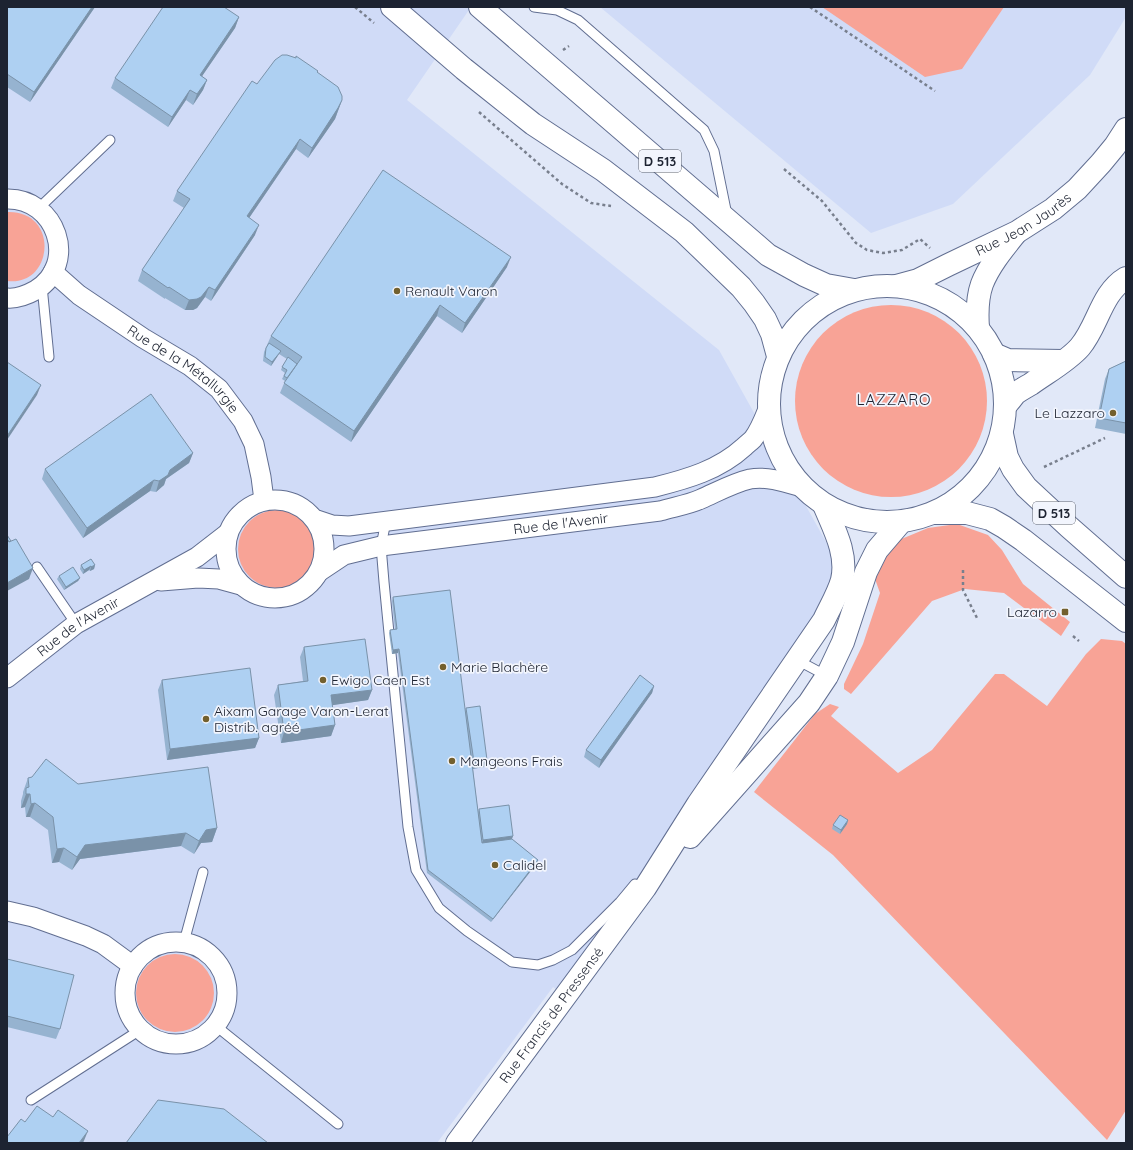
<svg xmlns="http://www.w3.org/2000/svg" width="1133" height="1150" font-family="Quicksand,sans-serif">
	<rect width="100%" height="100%" fill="#e1e8f8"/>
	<g fill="#d0dbf7">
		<polygon points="7,7 471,7 407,100 719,350 835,558 827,601 567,997 553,987 437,1143 7,1143"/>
		<polygon points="600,7 1126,7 1126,17 1090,75 953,204 871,233"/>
	</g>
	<g fill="#f8a396">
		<polygon points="822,7 1004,7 962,69 925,77"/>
		<path d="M7,212c53,-2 47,75 0,69z"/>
		<circle cx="891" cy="401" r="96"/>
		<circle cx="277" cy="549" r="39"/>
		<polygon points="957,524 988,535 1002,550 1023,584 1070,622 1061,636 1004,593 965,589 932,601 851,694 844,689 844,684 863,644 880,593 875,579 888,553 899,540 928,528"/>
		<polygon points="1101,639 1122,641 1126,644 1126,1110 1107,1140 833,855 754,792 815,714 830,704 839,707 831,716 898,773 932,750 995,674 1004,674 1047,706 1086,654"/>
		<circle cx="175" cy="993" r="39"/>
	</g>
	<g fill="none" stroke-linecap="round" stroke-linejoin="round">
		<g stroke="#616e91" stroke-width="11">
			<g id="lane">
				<polyline points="534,7 557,10 578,20 704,130 714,151 727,215"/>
				<polyline points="39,208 110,140"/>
				<polyline points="42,286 49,357"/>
				<polyline points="386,521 381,546 384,582 408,827 416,870 439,908 467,931 512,962 538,965 553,960 572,950 620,902 635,884"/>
				<polyline points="37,567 76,624"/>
				<polyline points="797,660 827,676"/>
				<polyline points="184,942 203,872"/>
				<polyline points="216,1026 338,1124"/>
				<polyline points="31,1100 140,1030"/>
			</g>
		</g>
		<g stroke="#616e91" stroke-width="21">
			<g id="street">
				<path d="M7,199c49,-1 72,64 29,91 -9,5 -18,9 -29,8"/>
				<path id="s1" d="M53,272l26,23 64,43 47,28 29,23 24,32 11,23 7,33 3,23"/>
				<circle cx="275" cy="549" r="49"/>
				<path d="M317,520l15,5 17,1 306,-39c32,-8 64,-17 89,-40 3,-3 6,-5 9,-8 7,-9 11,-20 15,-30"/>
				<path id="s2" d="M320,571l24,-16 37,-9 279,-35c13,-4 28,-6 41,-12 16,-7 32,-16 49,-20 17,-3 35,3 52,8"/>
				<polyline points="161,581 198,578 219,579 241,585"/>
				<path id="s3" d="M7,678l69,-54 121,-67 31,-24"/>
				<polyline points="7,911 33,917 86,936 103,944 133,966"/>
				<circle cx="176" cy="993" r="51"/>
			</g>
		</g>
		<g stroke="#616e91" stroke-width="24">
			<g id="secondary">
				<path id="s4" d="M896,286l22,-6 30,-15 69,-33 36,-23 24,-20 24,-26 14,-17 11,-17"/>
				<path d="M978,328c-1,-14 -1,-30 4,-44 7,-18 21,-35 33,-50"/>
				<polyline points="994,354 1008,360 1063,361"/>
				<path d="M1005,406c4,-4 7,-8 10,-12 5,-4 11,-7 16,-10 15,-11 37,-23 49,-37 18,-21 21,-54 46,-69"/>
				<polyline points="690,837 809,703 827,676 843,642 866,572 877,550 901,522"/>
				<path id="s5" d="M457,1143l188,-255 53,-84 126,-184c6,-13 14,-26 18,-40 6,-26 -8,-51 -18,-75"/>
			</g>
		</g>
		<g stroke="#616e91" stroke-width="24">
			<g id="primary">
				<polyline points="392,7 464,69 533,124 603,170 684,232 741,287 754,303 765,319 772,334 778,356"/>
				<polyline points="480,7 768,255 804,275 826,285 854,290"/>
				<circle cx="887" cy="404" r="118"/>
				<polyline points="1002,434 1007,457 1013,469 1026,487 1069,527 1126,577"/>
				<polyline points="935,513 967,513 990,519 1004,527 1023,540 1126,621"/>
			</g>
		</g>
		<g stroke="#787f8d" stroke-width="2.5" stroke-dasharray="3 3" stroke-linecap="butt">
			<polyline points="355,7 374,23"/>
			<polyline points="810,7 935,91"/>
			<polyline points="563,50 569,46"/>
			<polyline points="479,112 562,184 591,203 611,206"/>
			<polyline points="784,169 822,201 856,243 867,250 883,253 902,250 920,239 930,248"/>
			<polyline points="1044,467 1105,438"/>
			<polyline points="963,570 963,590 978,620"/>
			<polyline points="1073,636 1079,641"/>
		</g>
		<use href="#lane" stroke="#fff" stroke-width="9"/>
		<use href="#street" stroke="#fff" stroke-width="19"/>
		<use href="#secondary" stroke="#fff" stroke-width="22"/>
		<use href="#primary" stroke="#fff" stroke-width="22"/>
	</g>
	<g fill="#96b3d0">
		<polygon points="7,7 95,7 30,102 7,87"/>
		<polygon points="239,17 235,28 202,76 207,80 203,90 193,105 186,100 168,127 111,88 115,78"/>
		<polygon points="317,72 342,100 335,119 308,158 296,149 249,218 255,235 211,301 205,297 197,308 193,310 185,310 165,298 165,299 138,281 142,270 184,208 173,201 177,191 257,84"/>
		<polygon points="507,267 462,333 437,316 351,442 280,393 285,381 282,379 285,373 281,370 282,367 287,359 279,354 271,366 263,361 264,352 271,336"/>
		<polygon points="1126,361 1126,434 1095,428 1105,379 1109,369"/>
		<polygon points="193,453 189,463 166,479 164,485 156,492 150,491 83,538 42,479 45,469"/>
		<polygon points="81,565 95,565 94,569 90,571 89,570 83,574 80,569"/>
		<polygon points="59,576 80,578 78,581 64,590 57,579"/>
		<polygon points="393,597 465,711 466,708 484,767 473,769 478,812 479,809 513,836 512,839 538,860 537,863 491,922 427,873 398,653 392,654 389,633 390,630 395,629 392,601"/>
		<polygon points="304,647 372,690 368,700 332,705 335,725 331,736 281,743 274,695 278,685 303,681 300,657"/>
		<polygon points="162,680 259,738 255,748 167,760 158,690"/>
		<polygon points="654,686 652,693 599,768 584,757 586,750"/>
		<polygon points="28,778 78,784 217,828 212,842 201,843 194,854 181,846 80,859 72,870 59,862 52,863 48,830 30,817 26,817 25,807 21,808 21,801 23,794 23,792"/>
		<polygon points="848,820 847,824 840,834 832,829 833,825"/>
		<polygon points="7,959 60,1029 56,1039 7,1027"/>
	</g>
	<g fill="#7a92a9">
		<polygon points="92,7 95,7 30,102 34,92"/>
		<polygon points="239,17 235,28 196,85 200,75"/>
		<polygon points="207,80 203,90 193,105 197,94"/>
		<polygon points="190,90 186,100 168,127 172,117"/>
		<polygon points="342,100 335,119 308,158 312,148"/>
		<polygon points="300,139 296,149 243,227 247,216"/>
		<polygon points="259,225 255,235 211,301 215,290"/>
		<polygon points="511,257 507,267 462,333 465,323"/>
		<polygon points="209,287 205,297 197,308 193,310 185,310 189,300"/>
		<polygon points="440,305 437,316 351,442 354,431"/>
		<polygon points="281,351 271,366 272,362"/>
		<polygon points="41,385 37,395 7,440 7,436"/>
		<polygon points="193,453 189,463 166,479 164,485 156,492 159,481 170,470"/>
		<polygon points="154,480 150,491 83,538 87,528"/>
		<polygon points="95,565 94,569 90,571 91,567"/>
		<polygon points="91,566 89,570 83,574 84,570"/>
		<polygon points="33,568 29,579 7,591 7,583"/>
		<polygon points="80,578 78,581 64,590 66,587"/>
		<polygon points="399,649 398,653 392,654 393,650"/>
		<polygon points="654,686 652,693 599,768 601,760"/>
		<polygon points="372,690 368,700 327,706 331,695"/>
		<polygon points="335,725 331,736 281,743 284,732"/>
		<polygon points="259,738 255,748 167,760 170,749"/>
		<polygon points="487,760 484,767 471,769 474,762"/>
		<polygon points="26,794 30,794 25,807 21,808"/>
		<polygon points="35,803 30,817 26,817 31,804"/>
		<polygon points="848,820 847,824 840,834 841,830"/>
		<polygon points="217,828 212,842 201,843 194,854 199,841 206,830"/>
		<polygon points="186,833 181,846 80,859 72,870 77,857 85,845"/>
		<polygon points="513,836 510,843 481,847 483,840"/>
		<polygon points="64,848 59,862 52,863 57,849"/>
		<polygon points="538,860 537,863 491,922 493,919"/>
		<polygon points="88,1131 83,1143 79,1143"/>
	</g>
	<g fill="#aed0f2" stroke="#7a92a9">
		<polygon points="7,7 92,7 34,92 7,74"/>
		<polygon points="163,7 224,7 239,17 200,75 207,80 197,94 190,90 172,117 115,78"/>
		<polygon points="282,55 287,55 296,58 296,56 318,71 317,72 338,87 342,96 342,100 338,108 312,148 300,139 247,216 259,225 215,290 209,287 201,297 197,299 189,300 169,287 168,288 142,270 190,199 177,191 252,81 257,84 275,60"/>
		<polygon points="383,170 511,257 465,323 440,305 354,431 284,383 302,357 271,336"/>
		<polygon points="269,343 281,351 272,362 265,357 266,348"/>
		<polygon points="288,357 297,364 287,378 284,376 287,370 282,367"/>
		<polygon points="1126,361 1126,423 1099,418 1109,369"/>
		<polygon points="7,362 41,385 7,436"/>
		<polygon points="151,394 193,453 170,470 168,475 159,481 154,480 87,528 45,469"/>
		<polygon points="7,535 11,541 9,542 7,539"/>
		<polygon points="7,539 9,542 16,539 33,568 7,583"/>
		<polygon points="91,559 95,565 91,567 91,566 84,570 81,565"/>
		<polygon points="73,567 80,578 66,587 59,576"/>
		<polygon points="450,590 482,843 512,839 538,860 493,919 428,870 399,649 393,650 390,630 397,629 393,597"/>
		<polygon points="365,639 372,690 331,695 335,725 284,732 278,685 308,681 304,647"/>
		<polygon points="250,668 259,738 170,749 162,680"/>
		<polygon points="640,675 654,686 601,760 586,750"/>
		<polygon points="480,706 487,760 474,762 466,708"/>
		<polygon points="46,759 78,784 208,767 217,828 206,830 199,841 186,833 85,845 77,857 64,848 57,849 53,817 35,803 31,804 30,794 26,794 26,788 29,787 28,778 32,777"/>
		<polygon points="509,805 513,836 483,840 479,809"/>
		<polygon points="840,815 848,820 841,830 833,825"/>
		<polygon points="7,959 74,975 60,1029 7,1016"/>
		<polygon points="158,1100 224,1109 268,1143 126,1143"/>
		<polygon points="37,1106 53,1117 58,1110 88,1131 79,1143 7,1143 7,1137 21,1119 25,1122"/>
	</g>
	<g fill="#73602e" stroke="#f2f5fd" stroke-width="1.5">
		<circle cx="397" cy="291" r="4"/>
		<circle cx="1113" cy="413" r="4"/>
		<rect x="1061" y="608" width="8" height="8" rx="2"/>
		<circle cx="443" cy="667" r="4"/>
		<circle cx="323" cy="680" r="4"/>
		<circle cx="206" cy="719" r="4"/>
		<circle cx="452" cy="761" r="4"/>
		<circle cx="495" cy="865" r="4"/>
	</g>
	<g text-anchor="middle" stroke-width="3.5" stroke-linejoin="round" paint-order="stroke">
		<g fill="#f2f5fd" stroke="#5d626e" stroke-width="1">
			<rect x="639" y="150" width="42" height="22" rx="3"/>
			<rect x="1033" y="502" width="42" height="22" rx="3"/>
		</g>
		<g font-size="13" font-weight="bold" fill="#1d2331">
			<text x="660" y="166">D 513</text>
			<text x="1054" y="518">D 513</text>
		</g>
		<g font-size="14" fill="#1d2331" stroke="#f2f5fd">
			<text dy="5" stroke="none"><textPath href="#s4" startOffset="142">Rue Jean Jaurès</textPath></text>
			<text dy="5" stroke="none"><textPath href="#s1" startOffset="163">Rue de la Métallurgie</textPath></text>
			<text dy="5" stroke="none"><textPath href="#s2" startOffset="248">Rue de l'Avenir</textPath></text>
			<text dy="5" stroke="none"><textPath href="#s3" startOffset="88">Rue de l'Avenir</textPath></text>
			<text dy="5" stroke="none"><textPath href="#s5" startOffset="159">Rue Francis de Pressensé</textPath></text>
		</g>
		<g font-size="14" fill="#1d2331" stroke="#f2f5fd" text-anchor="start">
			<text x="405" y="296">Renault Varon</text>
			<text x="1105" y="418" text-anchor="end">Le Lazzaro</text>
			<text x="1057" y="617" text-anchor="end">Lazarro</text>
			<text x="451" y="672">Marie Blachère</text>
			<text x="331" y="685">Ewigo Caen Est</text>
			<text x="214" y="716">Aixam Garage Varon-Lerat<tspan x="214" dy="16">Distrib. agréé</tspan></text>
			<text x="460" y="766">Mangeons Frais</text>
			<text x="503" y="870">Calidel</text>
		</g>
		<g font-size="15" letter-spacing="1" fill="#1d2331" stroke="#f2f5fd">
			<text x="894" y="405">LAZZARO</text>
		</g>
	</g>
	<rect width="1133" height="1150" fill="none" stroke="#1d2331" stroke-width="16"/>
</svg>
